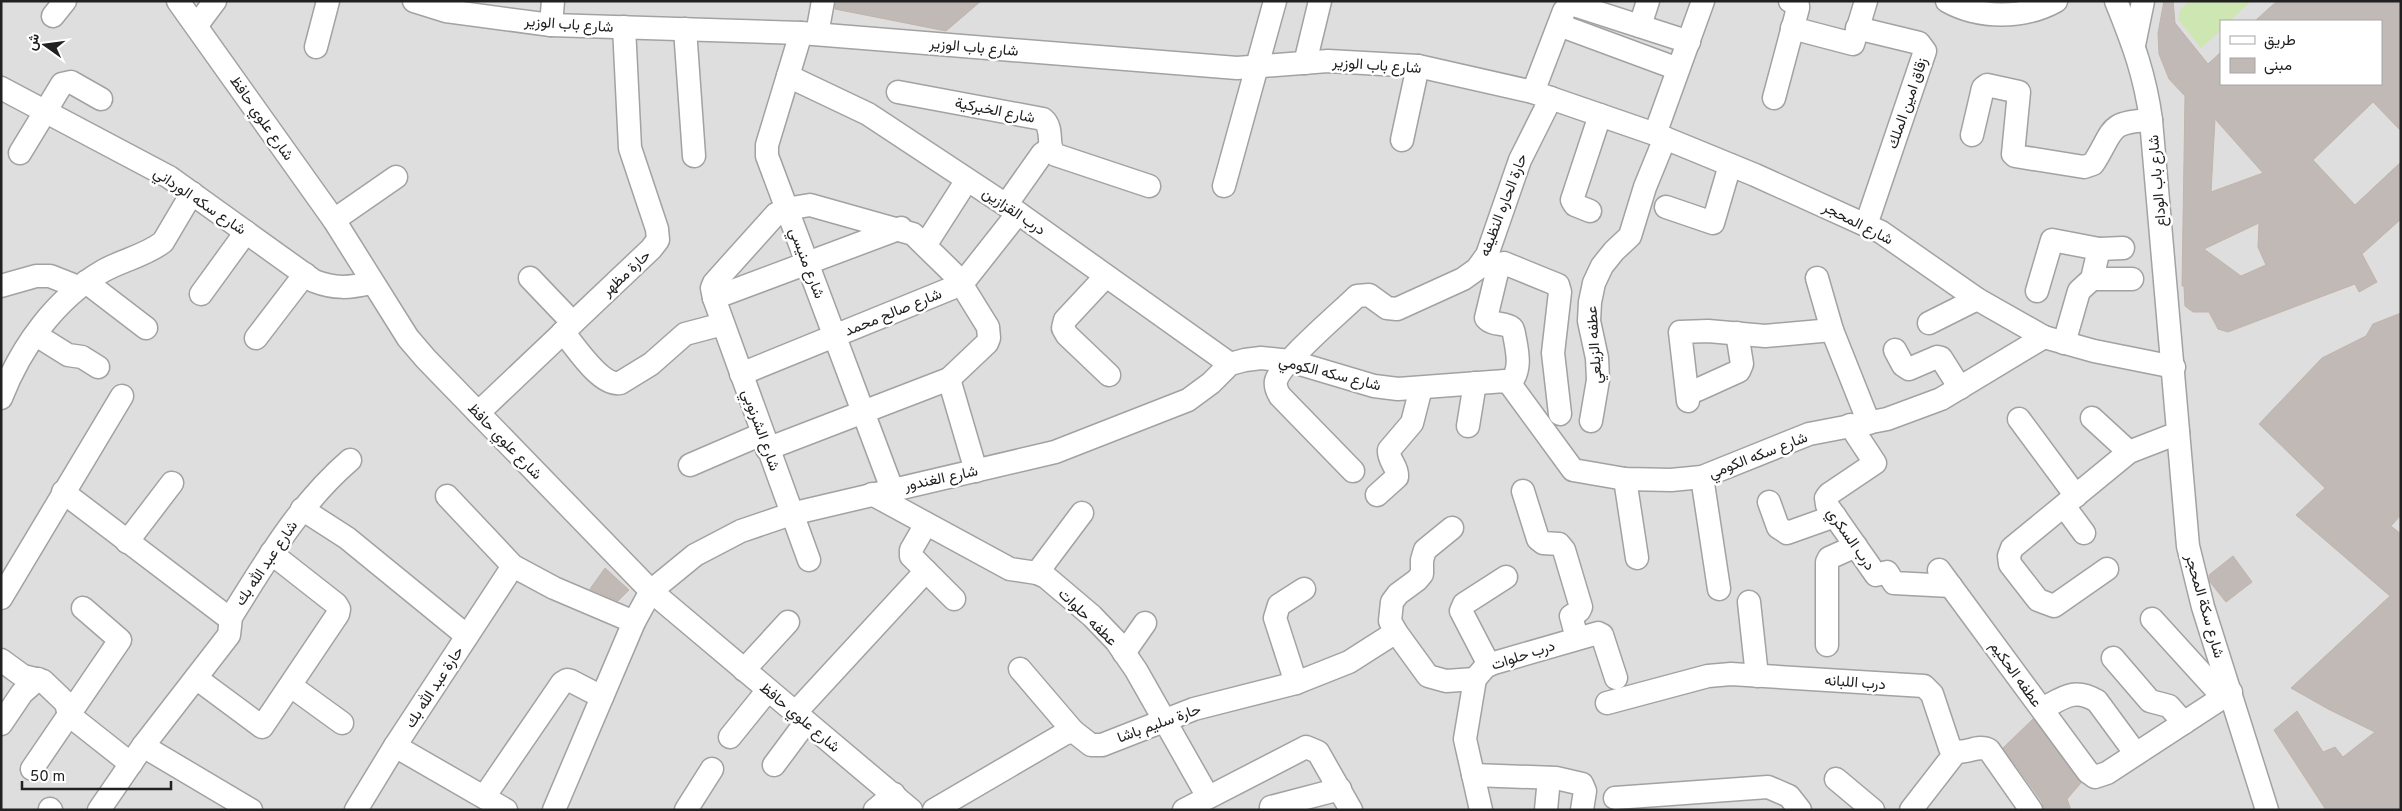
<svg xmlns="http://www.w3.org/2000/svg" width="2402" height="811" font-family="Overpass,Vazirmatn,sans-serif">
	<rect width="100%" height="100%" fill="#f0ede8"/>
	<path fill="#dfdede" fill-rule="evenodd" d="M1,1h2400v809h-2400zM2221,21h160v63h-160z"/>
	<polygon fill="#cee6b2" points="2190,1 2251,1 2230,21 2221,21 2221,30 2201,48 2178,19 2180,10"/>
	<g fill="#c1b9b5" stroke="#c1b4ab" fill-rule="evenodd">
		<polygon points="836,1 981,1 946,31 835,9"/>
		<path d="M2164,1h9l2,22 33,41 13,-12v32h160v-63h-126l22,-20h124v130l-28,-29 -60,58 42,45 46,-43v57l-39,35 15,28 -18,10 -4,-8 -127,48 -10,-3 -9,-17h-16l-8,-6 -1,-20h-2l3,-190 -16,-17 -10,-25 -1,-21zM2215,119l48,54 -52,19zM2259,223l-1,24 8,18 -25,11 -37,-27z"/>
		<polygon points="2401,313 2401,515 2391,526 2401,534 2401,810 2326,810 2274,730 2297,711 2323,752 2335,747 2343,757 2375,732 2328,709 2291,688 2390,596 2296,515 2325,488 2259,424 2322,358 2366,336 2373,324"/>
		<polygon points="2233,556 2252,582 2226,602 2210,582 2209,575"/>
		<polygon points="605,568 629,590 618,601 590,589"/>
		<polygon points="2033,719 2081,783 2067,799 2071,810 2044,810 2042,802 2003,748"/>
	</g>
	<g fill="none" stroke-linecap="round" stroke-linejoin="round">
		<g stroke="#a2a2a2" stroke-width="25">
			<g id="minor">
				<polyline points="178,1 334,220 408,338 426,359 651,591 911,810"/>
				<polyline points="414,1 446,11 551,25 801,33 1237,68 1328,61 1418,66 1533,92 1655,134 1755,175 1881,232 1977,299 2044,337 2094,351 2174,367"/>
				<path d="M1947,1c32,18 77,18 109,0"/>
				<path d="M2116,1c17,42 29,74 35,119l37,426 15,61 64,203"/>
				<polyline points="1568,3 1689,42"/>
				<polyline points="53,16 65,1"/>
				<polyline points="197,25 215,1"/>
				<polyline points="551,25 553,1"/>
				<polyline points="1559,25 1678,69"/>
				<polyline points="1640,26 1648,1"/>
				<polyline points="1792,28 1853,44 1866,1"/>
				<polyline points="1857,28 1919,43 1925,51 1866,225"/>
				<polyline points="685,29 694,156"/>
				<polyline points="801,33 767,145 767,156 892,489"/>
				<polyline points="817,34 823,1"/>
				<polyline points="2134,45 2143,1"/>
				<polyline points="316,47 328,1"/>
				<polyline points="1305,63 1320,1"/>
				<polyline points="788,76 868,114 1018,213 1230,364"/>
				<path d="M1,88l168,89 145,104c21,8 35,7 57,2"/>
				<path d="M898,92l145,27c12,10 2,28 13,36l93,31"/>
				<polyline points="1533,92 1564,11"/>
				<polyline points="1774,98 1798,8 1798,6 1790,1"/>
				<polyline points="1655,134 1703,1"/>
				<path d="M1972,135l11,-47 4,-3 32,7 -6,62 2,2 69,11 9,-3c22,-34 13,-42 58,-44"/>
				<polyline points="1402,140 1418,66"/>
				<polyline points="20,153 62,84 71,82 101,99"/>
				<polyline points="1224,186 1275,1"/>
				<polyline points="1006,205 1042,154 1051,148"/>
				<polyline points="1666,207 1713,223 1730,165"/>
				<polyline points="1590,211 1575,205 1572,200 1600,115"/>
				<polyline points="334,220 396,177"/>
				<polyline points="926,244 967,180"/>
				<polyline points="1106,276 1065,320 1063,328 1067,335 1109,375"/>
				<polyline points="530,278 573,323"/>
				<polyline points="1817,278 1832,330 1869,423"/>
				<polyline points="2092,279 2132,279"/>
				<polyline points="86,282 146,328"/>
				<polyline points="1,286 36,276 50,276 78,287"/>
				<polyline points="2037,291 2052,240 2099,249 2123,248"/>
				<polyline points="201,294 246,232"/>
				<polyline points="714,298 901,228"/>
				<polyline points="1929,323 1977,299"/>
				<path d="M563,332c13,15 37,54 57,51l31,-19 34,-30 38,-10"/>
				<polyline points="36,335 68,355 82,357 98,367"/>
				<polyline points="256,338 305,274"/>
				<polyline points="2064,343 2079,291 2092,279 2099,249"/>
				<polyline points="1895,350 1903,365 1909,369 1937,357 1941,358 1960,388"/>
				<polyline points="741,374 962,284 1018,213"/>
				<polyline points="949,379 976,471"/>
				<path d="M1510,384c11,-14 8,-29 5,-45 -1,-4 -1,-9 -3,-11 -8,-6 -19,-2 -26,-10l13,-54 5,-1 54,22 2,7 -7,61 7,61"/>
				<polyline points="1697,390 1739,371 1742,364 1737,333"/>
				<path d="M1,398c20,-51 54,-99 102,-127 19,-11 42,-15 60,-29l29,-49"/>
				<polyline points="1688,401 1680,332 1708,331 1765,336 1832,330"/>
				<polyline points="478,413 651,249 658,240 657,229 630,148 624,27"/>
				<polyline points="2092,418 2129,452"/>
				<polyline points="2019,419 2076,496"/>
				<polyline points="1591,421 1598,380 1597,358 1589,321 1590,302 1594,283 1602,266 1614,251 1630,236 1645,187 1665,138"/>
				<polyline points="1850,425 1875,463 1829,494 1826,498 1827,505 1876,575 1887,572 1894,583 1951,586"/>
				<polyline points="1468,426 1475,383"/>
				<polyline points="767,449 949,379 987,343 989,338 988,327 957,277 913,234 810,205 786,209 776,214 714,283 712,288 714,298 809,560"/>
				<polyline points="690,465 762,434"/>
				<path d="M1353,471l-73,-75c-3,-5 -5,-10 -4,-15 5,-19 64,-68 81,-85l12,-1 18,13 10,1 66,-30 14,-10 10,-14 33,-95 31,-62"/>
				<polyline points="1702,477 1719,589"/>
				<polyline points="1625,479 1637,558"/>
				<polyline points="1523,491 1538,539 1543,543 1559,544 1564,550 1581,607 1579,611 1571,616 1577,638"/>
				<polyline points="63,492 230,619"/>
				<polyline points="872,494 1010,569 1037,573 1046,577 1092,616 1116,641 1136,670 1208,797"/>
				<path d="M1377,495l20,-18c1,-11 -9,-16 -8,-27l23,-27 9,-35"/>
				<polyline points="447,496 513,566 554,588 634,622"/>
				<polyline points="1769,502 1778,527 1787,533 1835,516"/>
				<polyline points="2064,506 2084,533"/>
				<polyline points="302,509 347,538 467,636"/>
				<polyline points="926,524 911,550 911,556 954,599"/>
				<polyline points="1452,528 1425,550 1422,560 1422,574 1417,580 1398,594 1392,602 1390,621 1396,632 1428,676 1446,681 1475,679"/>
				<polyline points="127,542 172,483"/>
				<polyline points="2107,569 2054,606 2038,600 2010,564 2009,556 2012,548 2129,452 2178,433"/>
				<polyline points="1939,570 2088,772 2095,777 2107,773 2231,692"/>
				<polyline points="1037,573 1082,513"/>
				<polyline points="1,598 122,396"/>
				<polyline points="1749,602 1757,676"/>
				<polyline points="2152,619 2223,697"/>
				<polyline points="1827,645 1827,562 1829,558 1856,546"/>
				<polyline points="1124,653 1145,623"/>
				<polyline points="2113,658 2150,701 2169,706 2184,723"/>
				<polyline points="1,660 23,676 43,681 66,703 69,715 131,764"/>
				<polyline points="1489,665 1461,611 1464,604 1506,577"/>
				<polyline points="1020,669 1073,731"/>
				<polyline points="744,670 788,622"/>
				<polyline points="196,678 262,727 338,614 339,609 336,604 271,553"/>
				<polyline points="1296,683 1275,618 1279,605 1304,589"/>
				<polyline points="291,686 342,723"/>
				<path d="M1607,703l101,-27 23,-2 193,12 8,8 18,54c13,10 26,-5 39,2l42,60"/>
				<path d="M2042,709c21,-11 32,-22 55,-8l39,53"/>
				<polyline points="795,713 926,571"/>
				<polyline points="1,724 22,693 38,679"/>
				<polyline points="730,737 768,690"/>
				<polyline points="143,746 251,810"/>
				<polyline points="395,746 506,810"/>
				<polyline points="774,765 806,722"/>
				<polyline points="32,769 120,640 83,608"/>
				<polyline points="1473,775 1556,778 1582,784 1585,791 1582,810"/>
				<polyline points="1836,779 1873,810"/>
				<polyline points="484,797 562,683 567,680 571,681 602,697"/>
				<polyline points="1615,798 1768,787 1789,796 1800,810"/>
				<polyline points="1271,807 1340,789"/>
				<polyline points="50,809 51,810"/>
				<path d="M99,810l44,-64 86,-111 2,-18c35,-56 68,-113 119,-157"/>
				<polyline points="356,810 395,746 513,566"/>
				<polyline points="554,810 634,622 651,591 695,555 741,531 791,514 1055,452 1188,400 1211,383 1230,364 1245,360 1261,358 1290,361 1374,386 1398,389 1505,381 1510,384 1573,470 1625,479 1671,480 1702,477 1809,434 1887,419 1941,399 2044,337"/>
				<polyline points="686,810 712,769"/>
				<polyline points="875,810 894,794"/>
				<polyline points="934,810 1064,734 1073,731 1091,745 1102,745 1194,709 1296,683 1349,662 1396,632"/>
				<polyline points="1184,810 1306,747 1318,752 1351,810"/>
				<polyline points="1481,810 1465,739 1475,679 1486,666 1494,663 1598,633 1602,635 1616,678"/>
				<polyline points="1546,810 1549,778"/>
				<polyline points="1911,810 1956,752"/>
			</g>
		</g>
		<use href="#minor" stroke="#fff" stroke-width="22"/>
	</g>
	<g text-anchor="middle" stroke-width="5" stroke-linejoin="round" paint-order="stroke">
		<g font-size="15" fill="#212121" stroke="#fff">
			<text transform="translate(569 24) rotate(4)" y="5">شارع باب الوزير</text>
			<text transform="translate(974 47) rotate(5)" y="5">شارع باب الوزير</text>
			<text transform="translate(1377 65) rotate(4)" y="5">شارع باب الوزير</text>
			<text transform="translate(1907 103) rotate(-71)" y="5">زقاق امين الملك</text>
			<text transform="translate(995 110) rotate(11)" y="5">شارع الخبركية</text>
			<text transform="translate(262 118) rotate(55)" y="5">شارع علوي حافظ</text>
			<text transform="translate(2157 181) rotate(-95)" y="5">شارع باب الوداع</text>
			<text transform="translate(200 201) rotate(34)" y="5">شارع سكه الورداني</text>
			<text transform="translate(1503 205) rotate(-69)" y="5">حارة الحاره النظيفه</text>
			<text transform="translate(1014 211) rotate(34)" y="5">درب القزازين</text>
			<text transform="translate(1858 223) rotate(27)" y="5">شارع المحجر</text>
			<text transform="translate(807 263) rotate(69)" y="5">شارع منيسي</text>
			<text transform="translate(626 273) rotate(-43)" y="5">حارة مظهر</text>
			<text transform="translate(893 312) rotate(-22)" y="5">شارع صالح محمد</text>
			<text transform="translate(1594 345) rotate(-94)" y="5">عطفه الزيلعي</text>
			<text transform="translate(1330 373) rotate(14)" y="5">شارع سكه الكومي</text>
			<text transform="translate(761 430) rotate(70)" y="5">شارع الشرنوبي</text>
			<text transform="translate(505 441) rotate(46)" y="5">شارع علوي حافظ</text>
			<text transform="translate(1758 455) rotate(-21)" y="5">شارع سكه الكومي</text>
			<text transform="translate(941 478) rotate(-12)" y="5">شارع الغندور</text>
			<text transform="translate(1851 539) rotate(55)" y="5">درب السكري</text>
			<text transform="translate(266 563) rotate(-56)" y="5">شارع عبد الله بك</text>
			<text transform="translate(2205 606) rotate(74)" y="5">شارع سكة المحجر</text>
			<text transform="translate(1088 617) rotate(44)" y="5">عطفه حلوات</text>
			<text transform="translate(1523 655) rotate(-18)" y="5">درب حلوات</text>
			<text transform="translate(2016 674) rotate(54)" y="5">عطفه الحكيم</text>
			<text transform="translate(1855 682) rotate(4)" y="5">درب اللبانه</text>
			<text transform="translate(434 687) rotate(-57)" y="5">حارة عبد الله بك</text>
			<text transform="translate(800 717) rotate(40)" y="5">شارع علوي حافظ</text>
			<text transform="translate(1159 723) rotate(-20)" y="5">حارة سليم باشا</text>
		</g>
	</g>
	<rect width="2402" height="811" fill="none" stroke="#212121" stroke-width="5"/>
	<rect x="2220" y="20" width="162" height="65" fill="#ffffff" stroke="#a6a6a6"/>
	<rect x="2230" y="36" width="25" height="8" fill="#ffffff" stroke="#a6a6a6"/>
	<text x="2264" y="45" font-size="15" fill="#212121">طريق</text>
	<rect x="2230" y="58" width="25" height="15" fill="#c1b9b5" stroke="#a6a6a6"/>
	<text x="2264" y="70" font-size="15" fill="#212121">مبنى</text>
	<g transform="translate(45 45) rotate(284)" stroke="#ffffff" stroke-width="4" paint-order="stroke">
	<path d="M0-4L9 19L0 12L-9 19Z" fill="#212121"/>
	<text y="-8" font-size="14" font-weight="bold" text-anchor="middle" fill="#212121">ش</text>
	</g>
	<path d="M22 781v8h149v-8" fill="none" stroke="#212121" stroke-width="2.5"/>
	<text x="30" y="781" font-size="15" fill="#212121" stroke="#ffffff" stroke-width="4" paint-order="stroke">50 m</text>
</svg>
